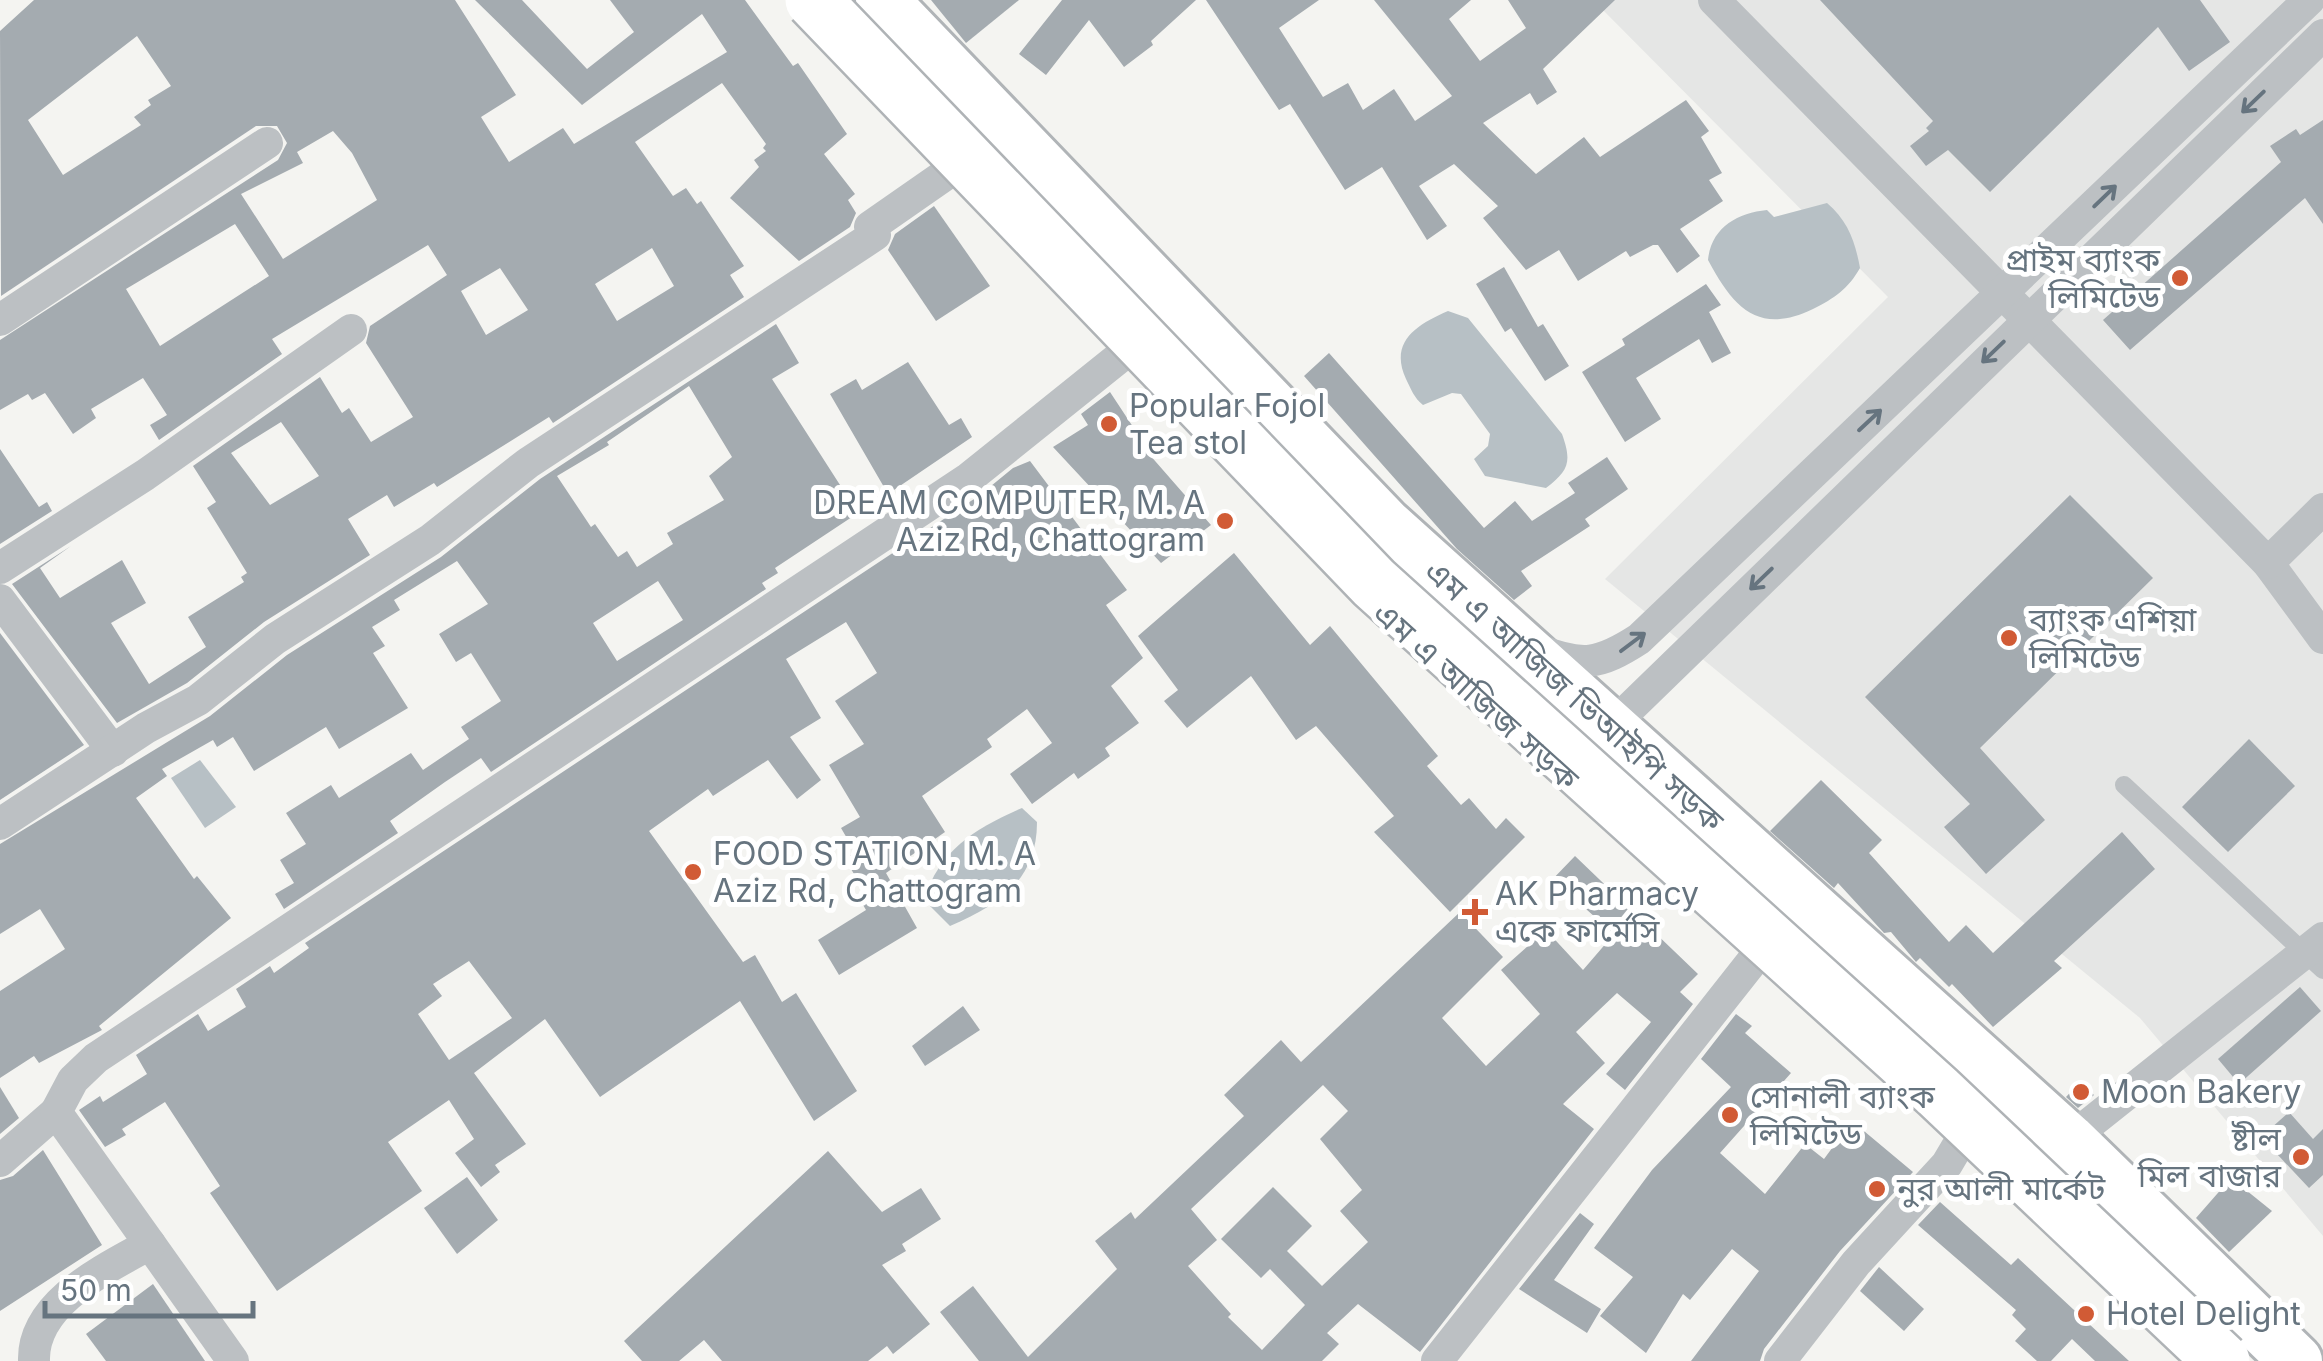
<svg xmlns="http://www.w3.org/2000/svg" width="2323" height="1361" font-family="Inter,'Noto Sans Bengali',sans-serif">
	<rect width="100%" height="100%" fill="#f4f4f1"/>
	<polygon fill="#e5e6e5" points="1593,0 2323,0 2323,1236 2140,1018 1605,579 1888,297"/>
	<g fill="#b7c0c5">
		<path d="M1827,203c21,18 28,38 33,65 -12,21 -25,30 -47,41 -54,26 -79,0 -105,-49 3,-32 29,-47 59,-50l7,7z"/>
		<path d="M1448,311l20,7 94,116c10,28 7,36 -16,54l-61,-12 -11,-17 14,-13 2,-12 -29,-40 -9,-1 -29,12c-9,-7 -12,-16 -17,-26 -17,-37 10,-54 42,-68z"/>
		<polygon points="200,760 236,807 205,828 171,778"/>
		<path d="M1022,808l15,14c0,59 -39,83 -87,104l-26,-26c15,-50 52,-72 98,-92z"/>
	</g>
	<g fill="#a4abb0" fill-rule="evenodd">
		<path d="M34,0h421l61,95 -35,22 28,45 54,-34 11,16 153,-92 -25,-38 -120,91 -107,-105h47l65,69 47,-37 -24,-32h135l48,66 5,-3 49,71 -23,20 31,40 -7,6 8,13 -6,14 -51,34 -69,-63 29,-31 -5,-7 12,-9 -3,-3 3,-4 -44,-61 -87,59 38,54 13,-8 11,16 4,-3 43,65 -14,9 14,22 -191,126 -4,-6 -112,70 -3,-4 -40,24 -7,-12 -39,24 22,36 -106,67 -77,61 -70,40 -105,-139 59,-38 -31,22 20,30 62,-38 24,43 -35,20 38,61 57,-37 -18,-30 56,-35 -3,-5 6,-4 -40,-65 9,-6 -23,-36 -10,7 137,-96 22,36 7,-5 22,34 42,-25 -47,-74 4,-17 77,-51 -19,-30 -156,94 10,15 -123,86 -9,-15 17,-10 -24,-37 -52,31 5,9 -23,16 -28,-41 -13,7 -4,-6 -28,16v-70l278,-180 9,-17 -10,-17h-21l-255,170 -1,-265zM137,36l34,50 -23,14 3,5 -17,12 7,8 -78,50 -35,-55zM333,131l19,22 25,47 -94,59 -42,-65 62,-31 -6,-11zM235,224l34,52 -109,70 -34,-57zM652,248l22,38 -57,35 -22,-37zM500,268l28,42 -42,25 -25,-44zM281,422l38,54 -49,29 -39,-52z"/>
		<polygon points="931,0 1019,0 966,43"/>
		<polygon points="1062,0 1196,0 1151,41 1153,45 1124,67 1089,20 1046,75 1019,54"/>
		<polygon points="1206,0 1319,0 1279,28 1323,97 1348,83 1363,110 1394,89 1415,121 1452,96 1374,0 1471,0 1449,19 1480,61 1526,28 1508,0 1615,0 1543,69 1557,92 1537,105 1530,93 1483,123 1536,174 1584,137 1600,157 1686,100 1709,131 1701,137 1722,173 1709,180 1723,201 1680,229 1700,256 1677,273 1658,245 1653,245 1630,257 1626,251 1578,281 1559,250 1526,270 1483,218 1498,206 1454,164 1419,186 1447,226 1427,240 1382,167 1345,190 1290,104 1279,110"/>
		<polygon points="1820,0 2200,0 2230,42 2189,71 2158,27 1990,192 1948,150 1926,166 1910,146 1929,131 1926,128 1933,121"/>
		<polygon points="2323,120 2323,224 2305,198 2130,350 2103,320 2281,162 2270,146 2296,129 2300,135"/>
		<polygon points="934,206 990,286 936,321 888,250 895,234"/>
		<polygon points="1504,267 1538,327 1543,324 1569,366 1545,381 1511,328 1505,332 1476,284"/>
		<polygon points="1706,284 1721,305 1709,312 1731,353 1712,363 1699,339 1636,378 1661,419 1625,442 1582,372 1625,345 1622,339"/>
		<path d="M776,324l23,39 -27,16 86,134 -83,55 3,5 -16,10 4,6 -275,183 -10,-14 -36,24 -55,39 8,12 -114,76 -9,-15 19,-11 -14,-23 26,-16 -20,-31 45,-28 8,13 72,-45 12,17 46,-31 -8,-12 40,-26 -30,-48 -15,9 -17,-28 49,-30 -31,-43 -63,39 6,10 -28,17 13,19 -12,7 35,55 -69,41 -13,-22 -72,44 -21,-34 -16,10 -4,-7 -51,29 5,7 -31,22 58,81 3,-3 34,42 -132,108 3,4 -63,33 -5,-7 -34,22v-87l65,-42 -25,-40 -40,25v-90l210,-128 77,-61 154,-98 99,-78zM689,386l43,71 -23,19 15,24 -57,33 6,11 -36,23 -10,-16 -9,6 -23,-33 -4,3 -34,-51 52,-31 -2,-3zM658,581l25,39 -66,41 -24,-38z"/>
		<polygon points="1329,353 1484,528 1515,501 1532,521 1575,493 1568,483 1607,457 1628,489 1585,519 1590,526 1521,571 1532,586 1514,600 1457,549 1304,376"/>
		<polygon points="908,362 949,425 961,418 972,437 888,494 830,394 856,379 862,390"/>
		<polygon points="1110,392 1139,436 1135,438 1211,525 1161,563 1053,447 1088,425 1081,414"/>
		<polygon points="0,449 39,507 47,502 52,511 0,544"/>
		<path d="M1030,461l97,129 -21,15 37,53 -32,28 28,37 -34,25 5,8 -32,23 -4,-6 -42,31 -22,-30 42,-31 -25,-34 -40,30 5,8 -70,49 23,36 -59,41 31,55 -78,47 -21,-35 48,-30 -7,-12 7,-4 -21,-35 10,-7 -14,-24 19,-11 -31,-52 35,-21 -29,-43 42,-28 -31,-51 -60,37 35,59 -31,19 31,43 -24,19 -29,-39 -55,36 -5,-7 -59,42 94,131 12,-7 27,47 14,-9 61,98 -43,30 -74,-120 -140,96 -55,-78 -71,54 52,71 -31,21 5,7 -19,15 -26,-34 19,-14 -25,-39 -61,42 34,49 -145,100 -67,-98 10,-7 -55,-84 -43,27 4,6 -21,12 -26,-37 21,-14 3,6 44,-28 -11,-19 62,-41 10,17 38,-24 -10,-18 34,-23 4,7 35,-25 -4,-5 675,-448 33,-27zM469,961l43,57 -63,42 -31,-46 24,-18 -9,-12z"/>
		<polygon points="2070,495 2153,578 1980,748 2045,820 1986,874 1944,827 1970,804 1865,697"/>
		<polygon points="1234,553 1310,645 1330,626 1438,756 1427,766 1461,805 1469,798 1496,829 1506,818 1525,837 1450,912 1374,832 1394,816 1316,726 1296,740 1251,676 1187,728 1164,701 1178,690 1138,636"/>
		<polygon points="0,633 84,745 0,800"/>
		<polygon points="2249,739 2295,786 2228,852 2182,807"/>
		<polygon points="1821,780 1882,840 1869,853 1949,942 1966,925 1993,953 2122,832 2155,869 2054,961 2062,968 1993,1027 1952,984 1949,987 1920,958 1916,962 1891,932 1884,933 1838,883 1834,888 1770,831"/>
		<path d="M1575,856l123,118 -18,18 13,12 -68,86 -19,-16 45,-52 -34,-29 -41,39 29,31 -42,41 31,25 -174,223 -62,-48 -31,29 12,11 -17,17h-343l-39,-49 33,-26 55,71 89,-88 -22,-28 36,-29 4,7 109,-103 -20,-21 57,-55 20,22 159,-150 43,45 -61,61 44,48 54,-52 -39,-44 45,-40 37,40 31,-36 -46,-41 -5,5 -15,-14zM1323,1085l25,26 -28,28 42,51 -22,21 28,31 -46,44 -35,-35 25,-25 -39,-39 -52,52 40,39 9,-9 35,36 -43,45 -34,-33 3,-3 -43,-48 29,-26 -26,-31z"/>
		<polygon points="2300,987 2321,1011 2239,1084 2218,1059"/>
		<polygon points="963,1006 980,1030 925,1066 912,1046"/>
		<polygon points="1736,1014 1752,1026 1745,1033 1791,1073 1720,1153 1765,1194 1805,1144 1824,1159 1852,1121 1913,1172 1840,1251 1764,1349 1760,1361 1691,1361 1759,1271 1732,1249 1690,1300 1683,1294 1646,1353 1600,1316 1633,1277 1594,1248 1652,1170 1731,1087 1701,1059"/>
		<polygon points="2080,1082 2094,1095 2078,1108 2066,1097"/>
		<polygon points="0,1087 19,1118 0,1134"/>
		<polygon points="2289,1112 2313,1139 2323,1129 2323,1175 2309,1188 2261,1137"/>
		<polygon points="43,1150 102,1245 0,1311 0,1180 13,1176"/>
		<polygon points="828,1151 882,1212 921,1188 941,1219 902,1244 906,1251 882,1265 930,1324 893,1354 887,1346 868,1361 722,1361 704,1340 679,1361 642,1361 624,1341"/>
		<polygon points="467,1177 498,1220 457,1254 424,1208"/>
		<polygon points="2231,1178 2272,1211 2229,1252 2196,1218"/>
		<polygon points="1940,1202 2011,1265 2018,1258 2129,1361 2095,1361 2072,1339 2051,1361 2037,1361 2015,1341 2026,1329 2012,1315 2016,1310 1918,1225"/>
		<polygon points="1580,1213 1594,1224 1554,1280 1601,1309 1587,1333 1519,1289"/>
		<polygon points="1879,1267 1924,1309 1904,1331 1860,1291"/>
		<polygon points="153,1284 205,1361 106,1361 86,1334"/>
	</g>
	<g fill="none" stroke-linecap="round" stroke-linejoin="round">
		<g stroke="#b0b4b7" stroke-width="58">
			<polyline id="primary" points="882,0 1385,524 2069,1140 2296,1361"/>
		</g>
		<polyline stroke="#bcc0c3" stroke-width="18" points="2124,785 2323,970"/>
		<g stroke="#bcc0c3" stroke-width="32">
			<polyline points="1714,0 2268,563 2323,638"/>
			<polyline points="0,320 267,143"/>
			<polyline points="2268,563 2323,509"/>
			<polyline points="0,568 145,475 351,330"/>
			<polyline points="0,600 113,751"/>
			<path d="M1538,650c44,17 61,15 101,-11l670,-639"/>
			<polyline points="1598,739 2323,35"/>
			<polyline points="0,824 146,728 198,700 275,639 430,540 528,463 875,235 870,227 949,172"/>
			<polyline points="2069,1140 2323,938"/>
			<polyline points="0,1161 56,1112"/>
			<polyline points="150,1244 233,1361"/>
			<path d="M34,1361c-2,-58 71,-92 116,-117l-94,-132 17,-32 23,-22 873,-580 157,-126"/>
			<polyline points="1437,1361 1758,954"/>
			<polyline points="1780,1361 1856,1263 1947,1164 1963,1137"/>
		</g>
		<use href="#primary" stroke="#fff" stroke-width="52"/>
		<g stroke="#afb3b6" stroke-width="60" stroke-linecap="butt">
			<polyline id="trunk-bridge" points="813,0 1374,583 1938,1092 2222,1361"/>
		</g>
		<use href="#trunk-bridge" stroke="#fff" stroke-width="55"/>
	</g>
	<defs><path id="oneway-shaft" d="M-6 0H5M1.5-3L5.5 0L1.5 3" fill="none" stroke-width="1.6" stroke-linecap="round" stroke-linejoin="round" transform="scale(2.5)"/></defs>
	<g stroke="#66747f">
		<use href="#oneway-shaft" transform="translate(2253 102) rotate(136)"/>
		<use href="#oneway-shaft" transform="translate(2105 196) rotate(-44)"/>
		<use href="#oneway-shaft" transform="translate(1993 352) rotate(136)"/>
		<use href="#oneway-shaft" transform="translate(1870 420) rotate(-43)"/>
		<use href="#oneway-shaft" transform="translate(1761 579) rotate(136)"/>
		<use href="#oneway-shaft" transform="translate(1633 642) rotate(-37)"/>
	</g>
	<g fill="#d15b35" stroke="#fff" stroke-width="4">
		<circle cx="2180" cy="278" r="10"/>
		<circle cx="1109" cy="424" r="10"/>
		<circle cx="1225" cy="521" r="10"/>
		<circle cx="2009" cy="638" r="10"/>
		<circle cx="693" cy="872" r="10"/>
		<path d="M1470 897h10v10h10v10h-10v10h-10v-10h-10v-10h10z"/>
		<circle cx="2081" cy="1092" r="10"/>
		<circle cx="1730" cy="1115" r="10"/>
		<circle cx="2301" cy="1157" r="10"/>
		<circle cx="1877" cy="1189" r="10"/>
		<circle cx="2086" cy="1314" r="10"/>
	</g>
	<g text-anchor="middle" stroke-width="10" stroke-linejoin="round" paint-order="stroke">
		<g font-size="32" fill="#66747f" stroke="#fff" text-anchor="start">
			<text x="2160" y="271" text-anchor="end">প্রাইম ব্যাংক<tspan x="2160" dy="37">লিমিটেড</tspan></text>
			<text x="1129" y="417">Popular Fojol<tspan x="1129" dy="37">Tea stol</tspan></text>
			<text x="1205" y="514" text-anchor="end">DREAM COMPUTER, M. A<tspan x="1205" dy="37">Aziz Rd, Chattogram</tspan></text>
			<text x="2029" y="631">ব্যাংক এশিয়া<tspan x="2029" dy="37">লিমিটেড</tspan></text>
			<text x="713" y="865">FOOD STATION, M. A<tspan x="713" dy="37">Aziz Rd, Chattogram</tspan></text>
			<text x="1495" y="905">AK Pharmacy<tspan x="1495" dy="37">একে ফার্মেসি</tspan></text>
			<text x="2101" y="1103">Moon Bakery</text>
			<text x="1750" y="1108">সোনালী ব্যাংক<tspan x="1750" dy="37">লিমিটেড</tspan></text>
			<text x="2281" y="1150" text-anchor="end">ষ্টীল<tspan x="2281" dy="37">মিল বাজার</tspan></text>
			<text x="1897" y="1200">নুর আলী মার্কেট</text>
			<text x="2106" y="1325">Hotel Delight</text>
		</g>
		<g font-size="32" fill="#66747f" stroke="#fff">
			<text transform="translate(1476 696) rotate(42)" y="11">এম এ আজিজ সড়ক</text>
			<text transform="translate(1574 696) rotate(42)" y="11">এম এ আজিজ ভিআইপি সড়ক</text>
		</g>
	</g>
	<path d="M45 1301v15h208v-15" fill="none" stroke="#66747f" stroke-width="5"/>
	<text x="60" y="1301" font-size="30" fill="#66747f" stroke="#ffffff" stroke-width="8" paint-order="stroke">50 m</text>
</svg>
